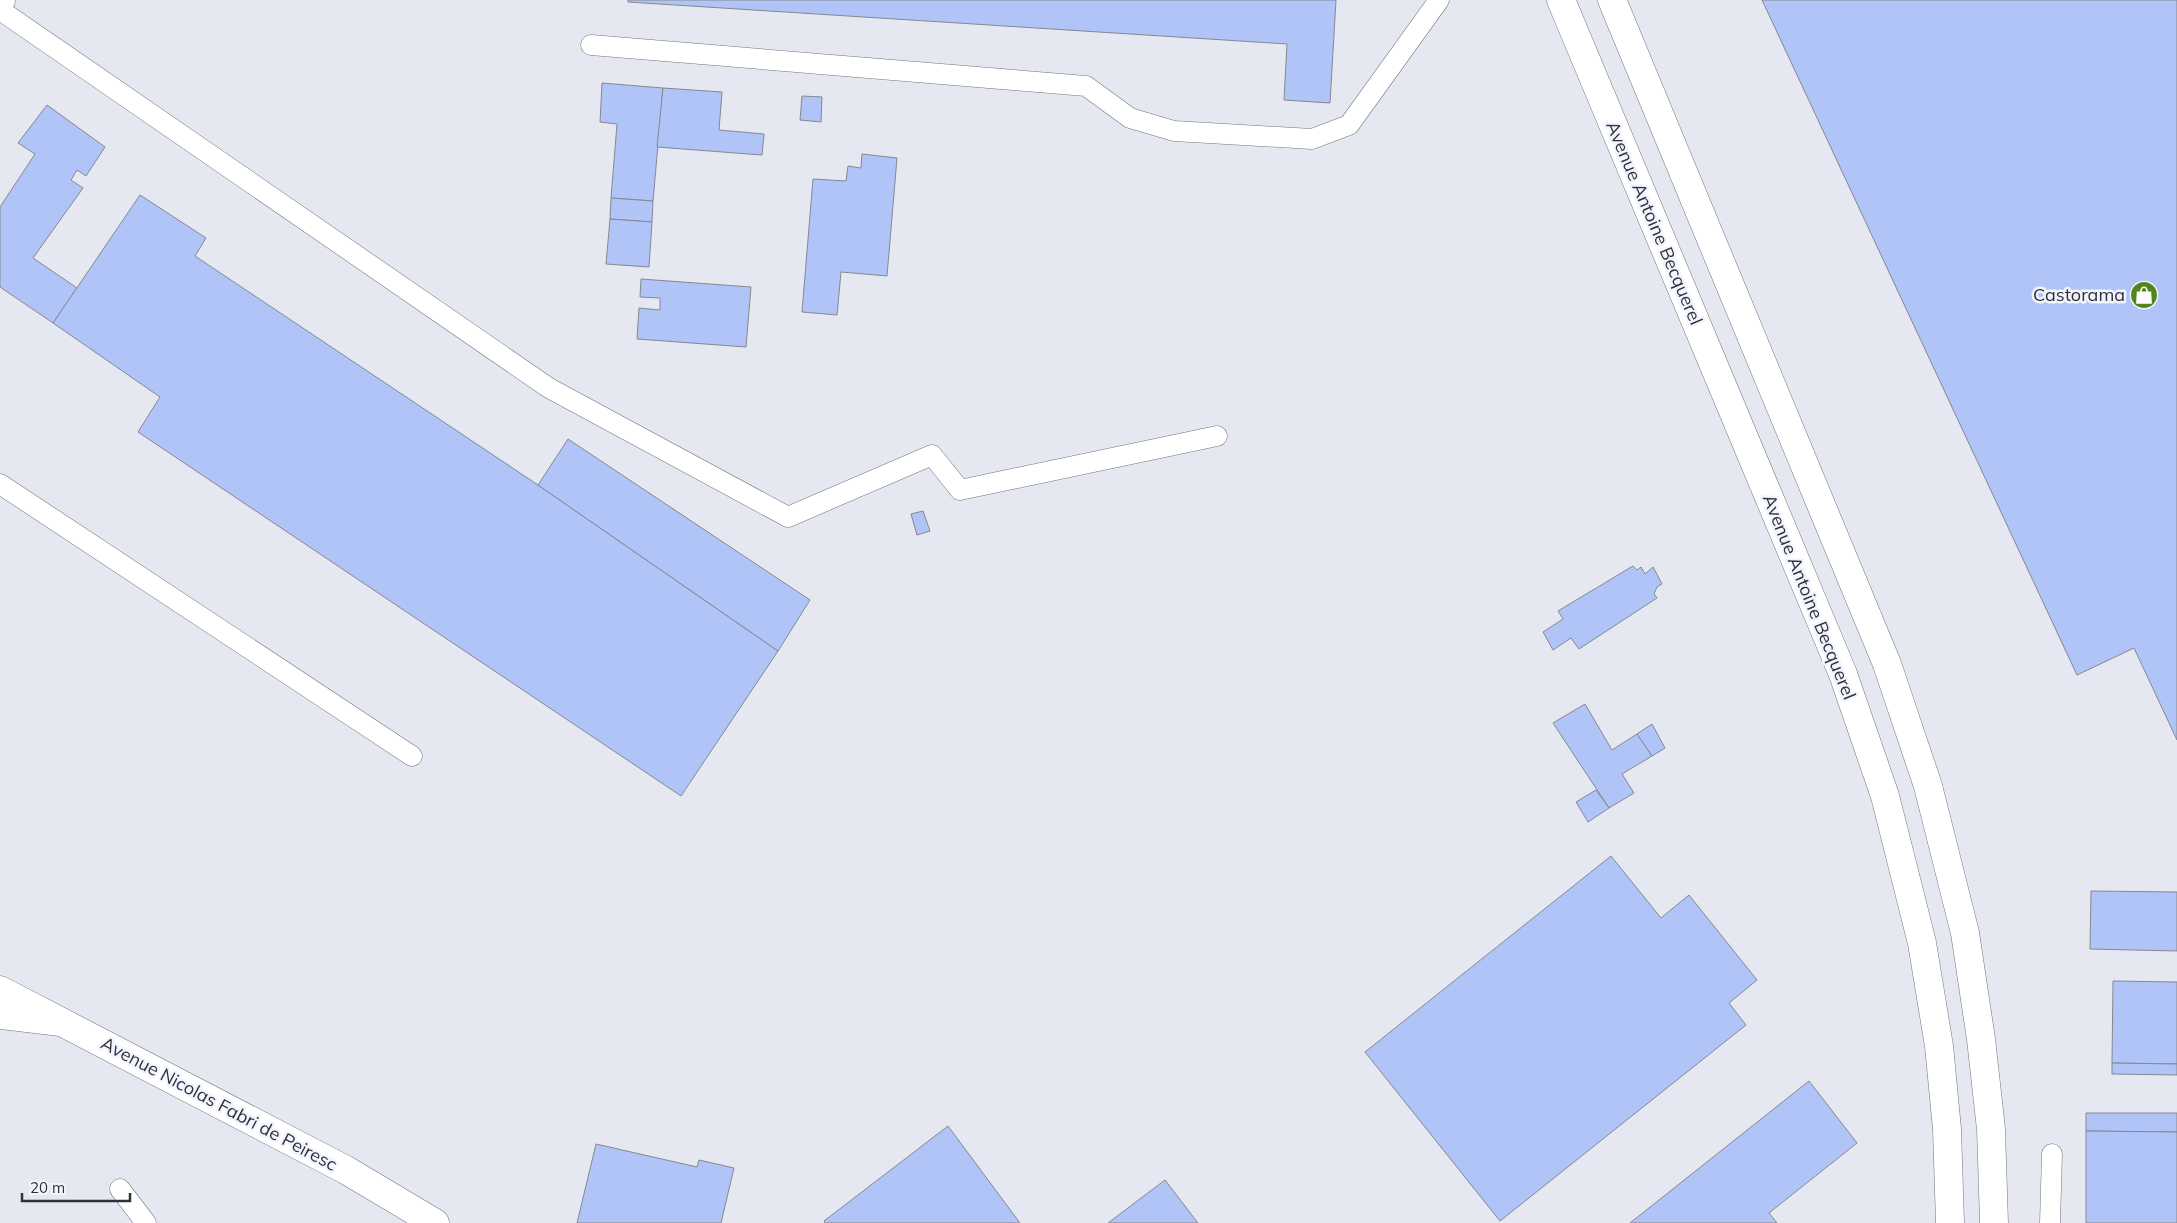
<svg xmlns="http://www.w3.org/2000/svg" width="2177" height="1223" font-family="Mulish,sans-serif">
	<rect width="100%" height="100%" fill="#e5e8f1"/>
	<g fill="#b1c4f7" stroke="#858890">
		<polygon points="628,0 1336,0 1330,103 1284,100 1287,44 628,2"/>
		<polygon points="1762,0 2177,0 2177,740 2134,648 2077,675"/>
		<polygon points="602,83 663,88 653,201 611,198 617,124 600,122"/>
		<polygon points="663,88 722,92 719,130 764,134 762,155 657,147"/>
		<polygon points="802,96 822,97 821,122 800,120"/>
		<polygon points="47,105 105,147 86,176 77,170 71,180 83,188 33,258 77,288 53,323 0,287 0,207 35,154 18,143"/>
		<polygon points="862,154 897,158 887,276 841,272 837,315 802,312 813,179 846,181 848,166 861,168"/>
		<polygon points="140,195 206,238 195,256 538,485 778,651 681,796 138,432 160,397 53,323"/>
		<polygon points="611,198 653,201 652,222 610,219"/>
		<polygon points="610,219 652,222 649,267 606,264"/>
		<polygon points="641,279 751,287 746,347 637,339 639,308 660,310 660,298 640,297"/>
		<polygon points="568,439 810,600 778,651 538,485"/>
		<polygon points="923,511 930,531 917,535 911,514"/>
		<polygon points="1633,566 1637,570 1641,567 1645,574 1653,567 1662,584 1657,587 1654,594 1657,598 1579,649 1571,638 1553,650 1543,632 1563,619 1558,611"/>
		<polygon points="1585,704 1612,750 1637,734 1652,756 1622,774 1634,793 1609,808 1553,723"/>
		<polygon points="1652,724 1665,748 1652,756 1637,734"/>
		<polygon points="1596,790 1609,808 1588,822 1576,802"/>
		<polygon points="1611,856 1661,918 1689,895 1757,980 1729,1003 1746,1025 1500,1221 1365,1052"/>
		<polygon points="2091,891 2177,892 2177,951 2090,949"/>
		<polygon points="2113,981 2177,982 2177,1064 2112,1063"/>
		<polygon points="2112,1063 2177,1064 2177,1075 2112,1074"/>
		<polygon points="1809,1081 1857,1143 1769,1213 1777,1223 1630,1223"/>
		<polygon points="2086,1113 2177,1113 2177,1132 2086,1131"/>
		<polygon points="948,1126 1020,1223 825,1223 824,1221"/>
		<polygon points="2086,1131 2177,1132 2177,1223 2086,1223"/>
		<polygon points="596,1144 697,1167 699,1160 734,1168 721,1223 577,1223"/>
		<polygon points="1165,1180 1198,1223 1108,1223"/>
	</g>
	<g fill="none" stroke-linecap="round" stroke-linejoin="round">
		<g stroke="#72757d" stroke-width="21">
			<g id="service">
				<polyline points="0,10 549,388 788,517 932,455 960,490 1217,436"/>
				<polyline points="591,45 1086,86 1130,118 1174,131 1312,139 1349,125 1439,0"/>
				<polyline points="0,484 412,756"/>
				<polyline points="120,1189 146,1223"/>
				<polyline points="2050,1223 2052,1154"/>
			</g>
		</g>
		<g stroke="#72757d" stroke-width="29">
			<g id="minor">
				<polyline points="0,1 1,0"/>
				<polyline points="0,1015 61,1022"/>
			</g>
		</g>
		<g stroke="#72757d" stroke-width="29">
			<polyline id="tertiary" points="0,990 346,1170 435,1223"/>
		</g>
		<g stroke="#72757d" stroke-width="29">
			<g id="secondary">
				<polyline points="1561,0 1843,674 1885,796 1922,943 1939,1046 1947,1129 1950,1223"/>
				<polyline points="1612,0 1887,664 1928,786 1965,933 1981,1039 1991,1129 1994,1223"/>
			</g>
		</g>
		<use href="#service" stroke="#fff" stroke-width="20"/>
		<use href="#minor" stroke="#fff" stroke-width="28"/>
		<use href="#tertiary" stroke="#fff" stroke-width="28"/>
		<use href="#secondary" stroke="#fff" stroke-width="28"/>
	</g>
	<defs>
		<g id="shop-disc" transform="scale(1.4375)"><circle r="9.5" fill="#51861e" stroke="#f2f5ff"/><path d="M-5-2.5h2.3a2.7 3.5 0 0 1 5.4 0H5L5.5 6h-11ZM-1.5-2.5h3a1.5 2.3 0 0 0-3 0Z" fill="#fff"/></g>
	</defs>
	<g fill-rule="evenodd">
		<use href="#shop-disc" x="2144" y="295"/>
	</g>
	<g text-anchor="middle" stroke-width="5" stroke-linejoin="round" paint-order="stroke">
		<g font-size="18" fill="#303135" stroke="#f2f5ff">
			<text transform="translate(1654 223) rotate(67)" y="6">Avenue Antoine Becquerel</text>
			<text transform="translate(1809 597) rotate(68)" y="6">Avenue Antoine Becquerel</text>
			<text transform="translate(219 1104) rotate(28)" y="6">Avenue Nicolas Fabri de Peiresc</text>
		</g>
		<g font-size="18" fill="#303135" stroke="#f2f5ff" text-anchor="end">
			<text x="2125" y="301">Castorama</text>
		</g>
	</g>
	<path d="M22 1193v8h108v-8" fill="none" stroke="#303135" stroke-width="2.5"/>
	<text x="30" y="1193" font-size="15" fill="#303135" stroke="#f2f5ff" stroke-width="4" paint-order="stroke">20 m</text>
</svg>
